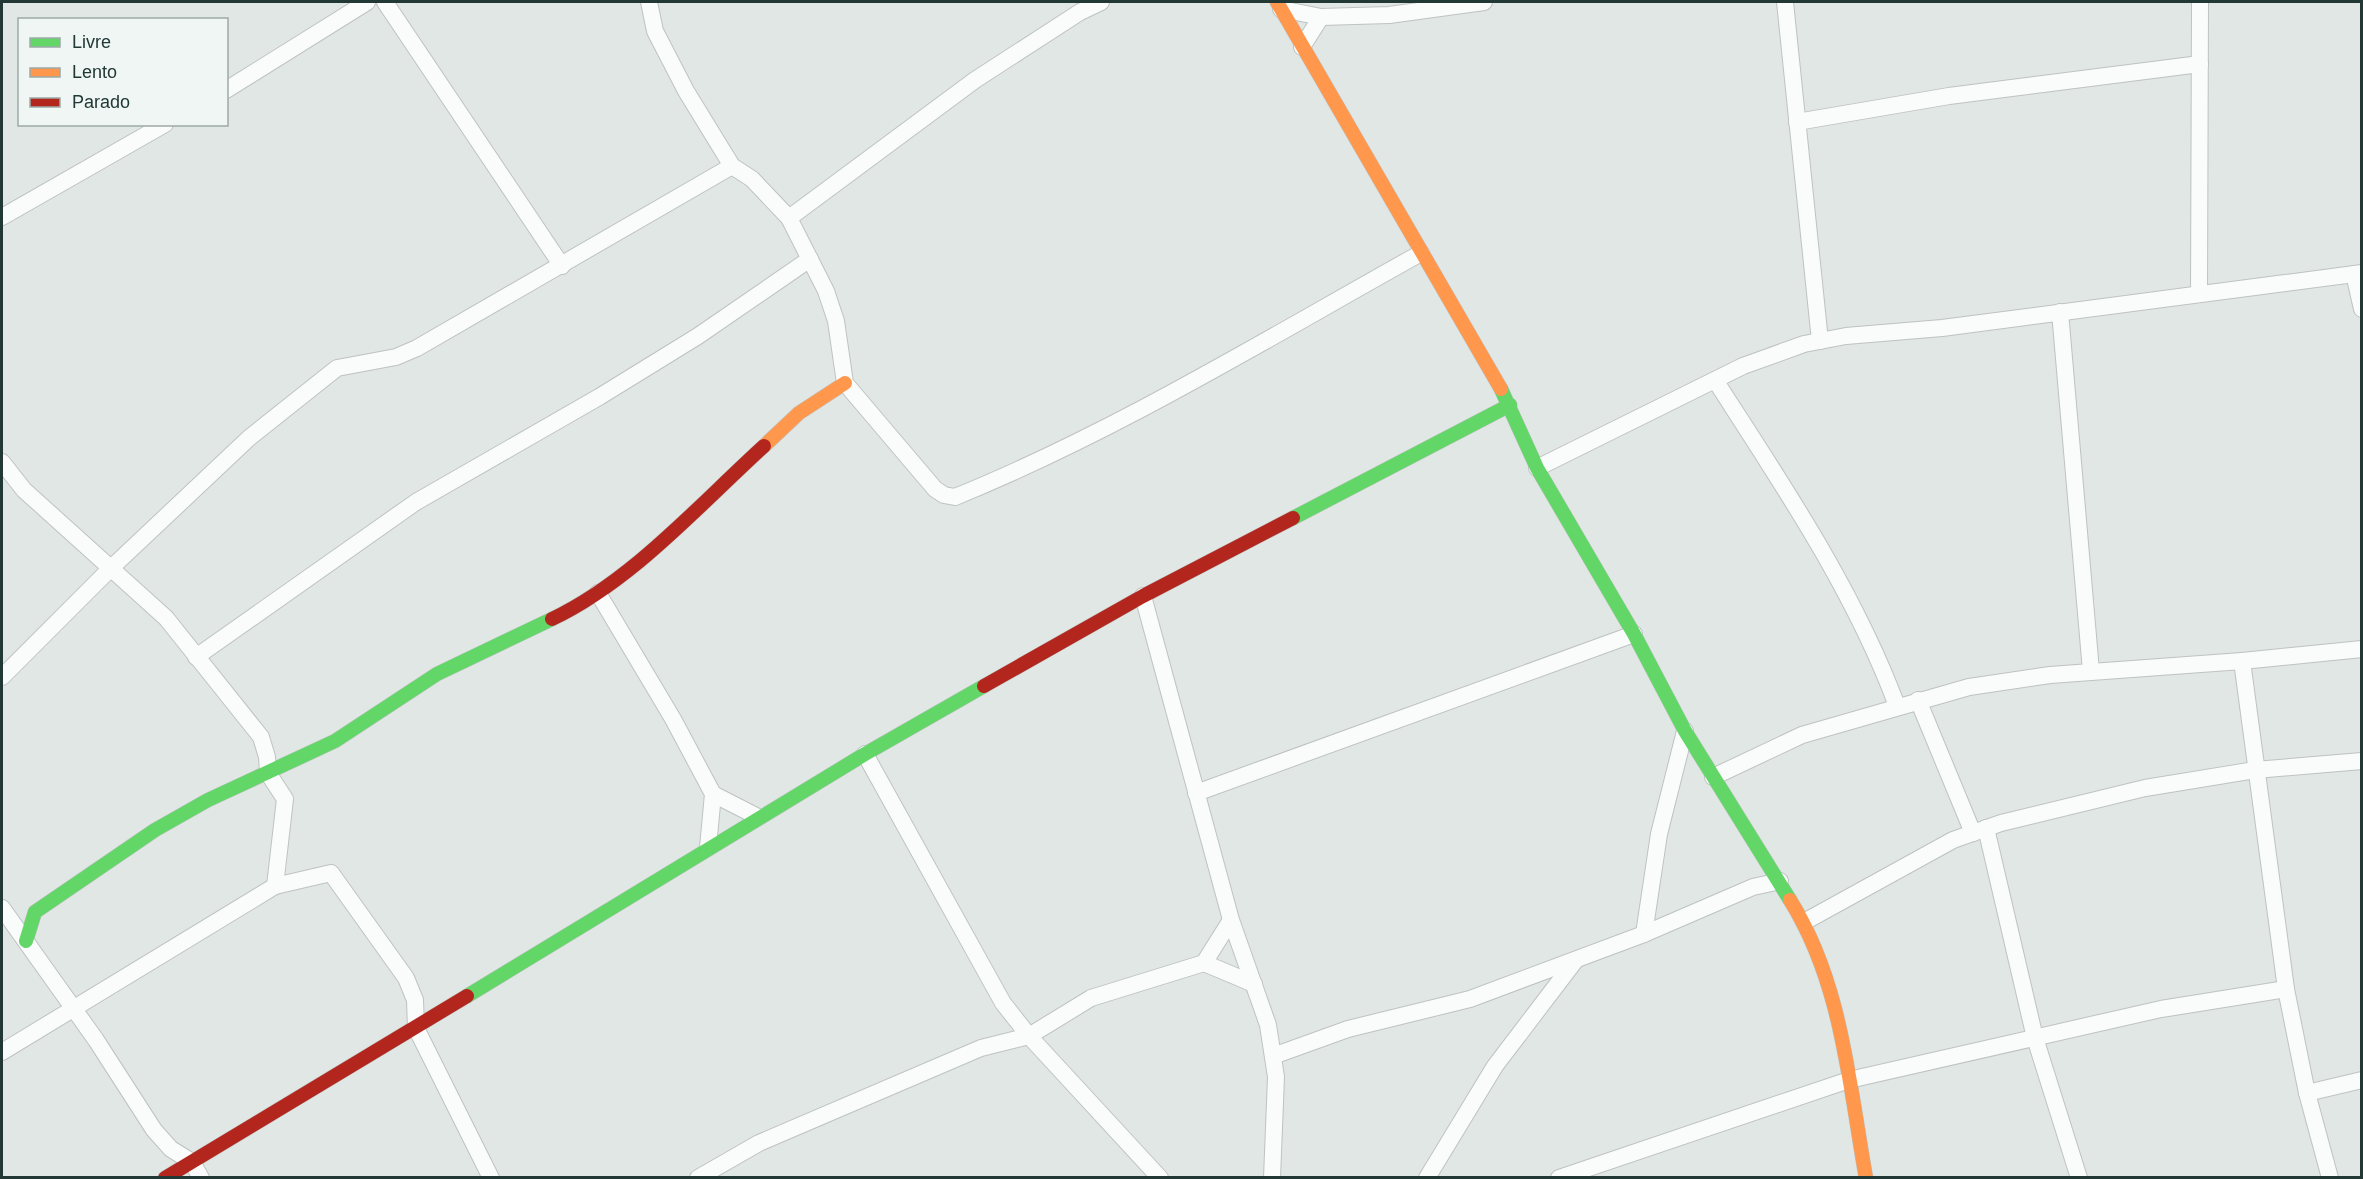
<svg xmlns="http://www.w3.org/2000/svg" width="2363" height="1179" font-family="Arial,sans-serif">
	<rect width="100%" height="100%" fill="#e1e7e5"/>
	<g fill="none" stroke-linecap="round" stroke-linejoin="round">
		<g stroke="#bec3c2" stroke-width="18">
			<g id="street">
				<polyline points="385,2 562,266"/>
				<polyline points="649,2 655,31 686,91 732,166 752,179 789,218 975,80 1080,12 1101,2"/>
				<polyline points="1785,2 1820,341"/>
				<polyline points="1281,9 1321,17 1389,15 1484,2"/>
				<polyline points="1302,47 1321,17"/>
				<polyline points="226,90 367,2"/>
				<polyline points="1797,122 1949,96 2200,64"/>
				<polyline points="2,217 165,124"/>
				<path d="M789,218l37,73 10,30 9,62 90,106 9,6 11,2c162,-66 313,-159 466,-244"/>
				<polyline points="2354,274 2362,309"/>
				<polyline points="2199,294 2200,2"/>
				<polyline points="2060,312 2091,671"/>
				<path d="M1715,380c67,104 139,210 182,326"/>
				<polyline points="2,462 24,490 166,618 261,737 267,757 268,773 285,799 275,886 331,873 406,978 415,1000 416,1028 491,1178"/>
				<polyline points="1537,468 1743,366 1804,344 1846,336 1942,328 2362,273"/>
				<polyline points="598,593 673,719 713,794 708,847"/>
				<polyline points="1143,596 1231,920 1268,1025 1276,1077 1272,1178"/>
				<polyline points="196,657 416,502 599,397 698,336 810,259"/>
				<polyline points="2242,661 2286,989 2307,1093 2330,1178"/>
				<polyline points="2,677 109,570 249,438 337,368 396,357 417,348 732,166"/>
				<polyline points="1918,700 1973,833"/>
				<polyline points="865,754 1003,1003 1029,1036 1160,1178"/>
				<polyline points="1713,777 1802,735 1969,687 2050,675 2242,661 2362,649"/>
				<polyline points="1196,793 1634,634"/>
				<polyline points="713,794 758,817"/>
				<polyline points="1986,828 2035,1038 2079,1178"/>
				<polyline points="2,908 96,1040 154,1130 171,1149 192,1162 201,1178"/>
				<polyline points="1804,922 1953,840 2001,823 2145,788 2255,770 2362,761"/>
				<polyline points="1644,934 1659,834 1685,731"/>
				<polyline points="1204,963 1231,920"/>
				<polyline points="2,1052 275,886"/>
				<polyline points="1273,1056 1348,1029 1470,999 1644,934 1753,887 1780,881"/>
				<polyline points="2307,1093 2362,1080"/>
				<polyline points="698,1178 759,1143 981,1048 1029,1036 1091,998 1204,963 1254,984"/>
				<polyline points="1427,1178 1495,1066 1575,961"/>
				<polyline points="1559,1178 1849,1080 2161,1009 2286,989"/>
			</g>
		</g>
		<g stroke="#bec5c3" stroke-width="15">
			<g id="fast">
				<polyline points="1501,389 1537,468 1634,634 1685,731 1790,900"/>
				<polyline points="1293,518 1510,405"/>
				<polyline points="26,941 35,912 155,830 208,800 335,741 437,674 552,619"/>
				<polyline points="467,996 865,754 984,686"/>
			</g>
		</g>
		<g stroke="#bec5c3" stroke-width="15">
			<g id="slow">
				<polyline points="1277,2 1501,389"/>
				<polyline points="764,446 799,413 845,383"/>
				<path d="M1790,900c52,83 59,184 76,278"/>
			</g>
		</g>
		<g stroke="#bec5c3" stroke-width="15">
			<g id="jam">
				<path d="M552,619c80,-38 147,-114 212,-173"/>
				<polyline points="984,686 1143,596 1293,518"/>
				<polyline points="165,1178 467,996"/>
			</g>
		</g>
		<use href="#street" stroke="#fafbfb" stroke-width="16"/>
		<use href="#fast" stroke="#63d668" stroke-width="14"/>
		<use href="#slow" stroke="#ff974d" stroke-width="14"/>
		<use href="#jam" stroke="#b3261e" stroke-width="14"/>
	</g>
	<rect width="2363" height="1179" fill="none" stroke="#213834" stroke-width="6"/>
	<rect x="18" y="18" width="210" height="108" fill="#eff6f4" stroke="#9daaa7" stroke-width="1.5"/>
	<rect x="30" y="38" width="30" height="9" fill="#63d668" stroke="#9daaa7" stroke-width="1.5"/>
	<text x="72" y="48" font-size="18" fill="#213834">Livre</text>
	<rect x="30" y="68" width="30" height="9" fill="#ff974d" stroke="#9daaa7" stroke-width="1.5"/>
	<text x="72" y="78" font-size="18" fill="#213834">Lento</text>
	<rect x="30" y="98" width="30" height="9" fill="#b3261e" stroke="#9daaa7" stroke-width="1.5"/>
	<text x="72" y="108" font-size="18" fill="#213834">Parado</text>
</svg>
